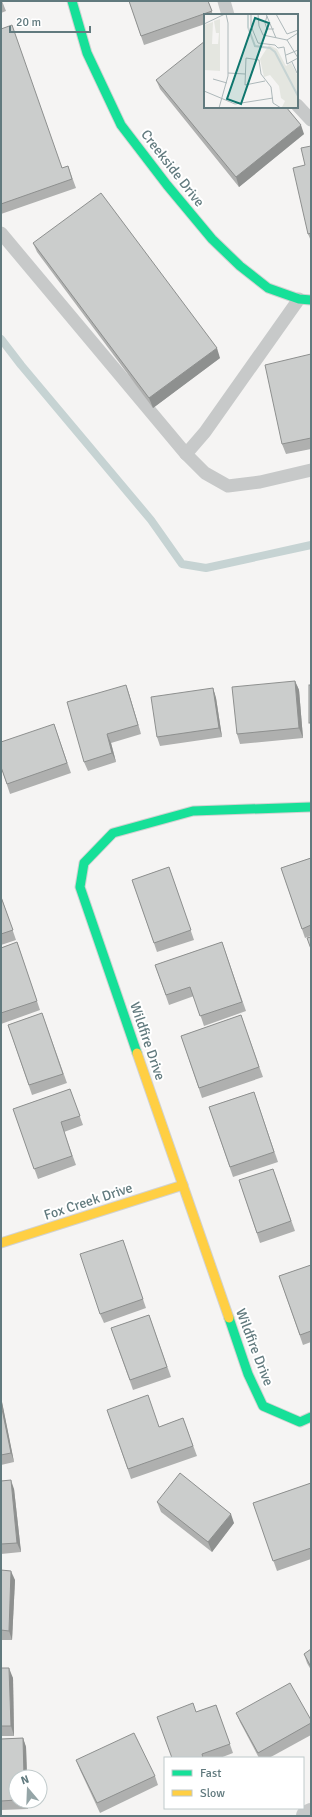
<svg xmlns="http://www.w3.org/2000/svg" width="312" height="1817" font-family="Signika,sans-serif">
	<rect width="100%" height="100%" fill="#f5f4f3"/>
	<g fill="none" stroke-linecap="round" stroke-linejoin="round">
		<polyline stroke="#c6d3d3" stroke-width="8" points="1,339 21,365 151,520 182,564 206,568 311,545"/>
		<g stroke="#d1d2d1" stroke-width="11">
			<g id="fast">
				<polyline points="72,1 87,53 121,125 167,185 212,239 240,266 268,288 299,299 311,300"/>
				<polyline points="137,1053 80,887 84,863 113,833 193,811 311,807"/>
				<polyline points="229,1318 248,1374 263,1406 300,1422 311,1417"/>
			</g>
		</g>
		<g stroke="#d1d2d1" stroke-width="11">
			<g id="slow">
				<polyline points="137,1053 229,1318"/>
				<polyline points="1,1243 183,1185"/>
			</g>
		</g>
		<g stroke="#c7c9c9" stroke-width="13">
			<polyline points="224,1 228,15"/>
			<polyline points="297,105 311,120"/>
			<polyline points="1,233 186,454 205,473 228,486 260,482 311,470"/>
			<polyline points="186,454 205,432 299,299"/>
		</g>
		<polyline stroke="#c7c9c9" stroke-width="22" points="307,1816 311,1814"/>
		<use href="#fast" stroke="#16e098" stroke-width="9"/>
		<use href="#slow" stroke="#ffcf43" stroke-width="9"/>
	</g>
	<g fill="#afb0af">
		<polygon points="1,1 2,1 6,11 1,13"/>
		<polygon points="129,1 208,1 213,15 205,15 205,24 144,45"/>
		<polygon points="1,29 62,168 68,166 76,188 1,214"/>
		<polygon points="156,80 205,107 304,134 239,187 160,89"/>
		<polygon points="311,146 311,241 308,234 305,165"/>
		<polygon points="33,243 220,358 153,408 37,252"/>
		<polygon points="311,354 311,449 286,454 282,444"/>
		<polygon points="295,681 299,690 303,738 240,744 237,734"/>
		<polygon points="126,685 129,694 141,734 111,743 116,762 88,771 84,762"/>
		<polygon points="213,688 216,698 222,737 160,746 157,737"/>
		<polygon points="54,724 71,773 10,794 1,767"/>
		<polygon points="311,858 311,936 305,938 281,868"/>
		<polygon points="169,867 194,940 157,952 132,880"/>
		<polygon points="1,896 16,940 1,945"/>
		<polygon points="17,942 40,1010 1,1024 1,948"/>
		<polygon points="222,942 246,1011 204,1026 194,996 169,1005 155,965"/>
		<polygon points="42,1013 67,1083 32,1095 8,1025"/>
		<polygon points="241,1015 263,1077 202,1098 181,1036"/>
		<polygon points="70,1089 83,1125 64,1132 76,1165 38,1179 13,1109"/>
		<polygon points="254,1092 278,1162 233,1177 209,1107"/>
		<polygon points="273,1169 295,1231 260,1243 239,1180"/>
		<polygon points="123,1240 146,1308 104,1323 100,1314"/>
		<polygon points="311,1265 311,1342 303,1345 279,1276"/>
		<polygon points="149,1315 171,1377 133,1390 111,1328"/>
		<polygon points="1,1398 2,1402 14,1462 1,1465"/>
		<polygon points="107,1410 159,1427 183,1418 197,1456 131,1479"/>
		<polygon points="1,1481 14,1489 21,1552 1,1554"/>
		<polygon points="311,1483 311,1559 277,1571 253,1503"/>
		<polygon points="157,1502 234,1523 212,1552 161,1512"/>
		<polygon points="1,1570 15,1580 12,1640 1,1640"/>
		<polygon points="311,1649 311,1670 307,1663 304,1654"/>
		<polygon points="1,1668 13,1678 14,1736 1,1736"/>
		<polygon points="216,1705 233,1753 220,1758 172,1758 196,1712"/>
		<polygon points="236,1713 311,1720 311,1735 269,1758 259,1758 240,1722"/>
		<polygon points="23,1738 26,1747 27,1777 16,1777 16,1801 28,1801 28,1809 1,1810 1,1739"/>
		<polygon points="76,1760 155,1776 158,1785 100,1813 80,1770"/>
	</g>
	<g fill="#8e908f">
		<polygon points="301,125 304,134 239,187 236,177"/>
		<polygon points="217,348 220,358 153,408 149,398"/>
		<polygon points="295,681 299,690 303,738 299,728"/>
		<polygon points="126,685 129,694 141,734 138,725"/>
		<polygon points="213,688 216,698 222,737 219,728"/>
		<polygon points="107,734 111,743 116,762 112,753"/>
		<polygon points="1,1398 2,1402 14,1462 11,1453 1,1404"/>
		<polygon points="11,1480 14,1489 21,1552 17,1543"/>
		<polygon points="231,1514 234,1523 212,1552 208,1542"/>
		<polygon points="11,1571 15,1580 12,1640 9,1631"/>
		<polygon points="9,1668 13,1678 14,1736 11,1726"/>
		<polygon points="23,1738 26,1747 27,1777 24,1777"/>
		<polygon points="25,1801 28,1801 28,1809"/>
	</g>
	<g fill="#cbcdcc" stroke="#8e908f">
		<polygon points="129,1 208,1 212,11 141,36"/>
		<polygon points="12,25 62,168 68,166 72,179 1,204 1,29"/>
		<polygon points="205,41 205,107 286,107 301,125 236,177 156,80"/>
		<polygon points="311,146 311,233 308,234 293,168 305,165 301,148"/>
		<polygon points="101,193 217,348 149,398 33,243"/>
		<polygon points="311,354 311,438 282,444 265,365"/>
		<polygon points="295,681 299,728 237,734 232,687"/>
		<polygon points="126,685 138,725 107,734 112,753 84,762 67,702"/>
		<rect x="309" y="685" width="2" height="38"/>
		<polygon points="213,688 219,728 157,737 151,697"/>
		<polygon points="54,724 67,763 7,784 1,767 1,742"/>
		<polygon points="311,858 311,925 302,929 281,868"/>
		<polygon points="169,867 191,930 154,943 132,880"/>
		<polygon points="1,897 13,930 1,934"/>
		<polygon points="311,937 311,949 307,938"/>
		<polygon points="17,942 37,1001 1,1013 1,948"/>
		<polygon points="222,942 242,1002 200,1016 190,987 166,995 155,965"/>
		<polygon points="42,1013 63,1074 29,1085 8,1025"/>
		<polygon points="241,1015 259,1067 199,1088 181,1036"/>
		<polygon points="70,1089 80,1116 61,1122 72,1156 34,1169 13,1109"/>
		<polygon points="254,1092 274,1152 230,1167 209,1107"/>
		<polygon points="273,1169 291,1221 257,1233 239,1180"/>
		<polygon points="123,1240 143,1299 100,1314 80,1254"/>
		<polygon points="311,1265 311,1331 300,1335 279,1276"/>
		<polygon points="149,1315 167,1367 130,1380 111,1328"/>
		<polygon points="148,1395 159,1427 183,1418 193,1446 128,1469 107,1410"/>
		<polygon points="1,1404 11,1453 1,1455"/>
		<polygon points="180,1473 231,1514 208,1542 157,1502"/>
		<polygon points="11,1480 17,1543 1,1544 1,1481"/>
		<polygon points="311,1483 311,1548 273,1561 253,1503"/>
		<polygon points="1,1570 11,1571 9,1631 1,1630"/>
		<polygon points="311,1649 311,1667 304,1654"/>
		<polygon points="1,1668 9,1668 11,1726 1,1726"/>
		<polygon points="290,1683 311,1720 311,1723 258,1753 236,1713"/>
		<polygon points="193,1703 196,1712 216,1705 230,1744 202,1754 203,1758 172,1758 157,1717"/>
		<polygon points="134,1733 155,1776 97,1803 76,1760"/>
		<polygon points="23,1738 24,1777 16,1777 16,1800 1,1801 1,1739"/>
	</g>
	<g text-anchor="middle" stroke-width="4" stroke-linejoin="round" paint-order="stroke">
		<g font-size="14" fill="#617a7e" stroke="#fff">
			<text transform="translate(173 168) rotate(52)" y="5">Creekside Drive</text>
			<text transform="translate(148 1041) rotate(71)" y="5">Wildfire Drive</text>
			<text transform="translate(88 1201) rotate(-18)" y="5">Fox Creek Drive</text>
			<text transform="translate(255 1347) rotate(69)" y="5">Wildfire Drive</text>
		</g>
	</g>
	<g transform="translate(204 14)">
		<rect width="94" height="94" fill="#f5f4f3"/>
		<path d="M16,5v52l-16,-1v-45l9,-3 -1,22h6l1,-11h-3l-2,-12zM65,31l8,4 9,17 5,-3 7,13v32l-16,-1 3,-6 -4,-3 -2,-12 -9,-11 -6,2 -4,-18z" fill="#e4e6e0"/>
		<path fill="none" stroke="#c6d3d3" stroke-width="2" d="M44,0v13l7,19 15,2 5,4 23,44"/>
		<path fill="none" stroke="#adb8ba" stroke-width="1" d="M47,0v12l7,17 17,2 3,3 6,-1 3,17 11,-6M54,0l1,12 4,9 24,5 11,18M62,0l10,24M72,0l11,20 11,-4M63,2l-2,7 2,6h7M0,10l21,-10M83,26l11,-7M82,41l12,-5M88,48l5,11M24,59l17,1M9,65l14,4M61,67l-20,4 1,-27 13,2 2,14 10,13 2,16 8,5M0,77l31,13 38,-6M15,94l9,-32v-53l-2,-9"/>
		<path fill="#0f766e" fill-opacity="0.15" stroke="#0f766e" stroke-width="2" d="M51,4l14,5 -28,81 -14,-5z"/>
		<rect width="94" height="94" fill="none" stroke="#617a7e" stroke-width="2"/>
	</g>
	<rect width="312" height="1817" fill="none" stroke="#617a7e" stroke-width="4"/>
	<rect x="164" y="1757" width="140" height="52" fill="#ffffff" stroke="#c0cacb"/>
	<rect x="172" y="1770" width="20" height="6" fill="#16e098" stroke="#c0cacb"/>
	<text x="200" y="1777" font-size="12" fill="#617a7e">Fast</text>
	<rect x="172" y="1790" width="20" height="6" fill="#ffcf43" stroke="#c0cacb"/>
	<text x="200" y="1797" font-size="12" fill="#617a7e">Slow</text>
	<g transform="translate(28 1789) rotate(341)"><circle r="19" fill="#ffffff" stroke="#c0cacb"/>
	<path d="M0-3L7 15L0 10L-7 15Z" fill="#95a5a7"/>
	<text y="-6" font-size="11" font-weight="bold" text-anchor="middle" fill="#617a7e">N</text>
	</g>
	<path d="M10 26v6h80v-6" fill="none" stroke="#617a7e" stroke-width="2"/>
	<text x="16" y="26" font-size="12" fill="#617a7e" stroke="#ffffff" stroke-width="3" paint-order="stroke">20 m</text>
</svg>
